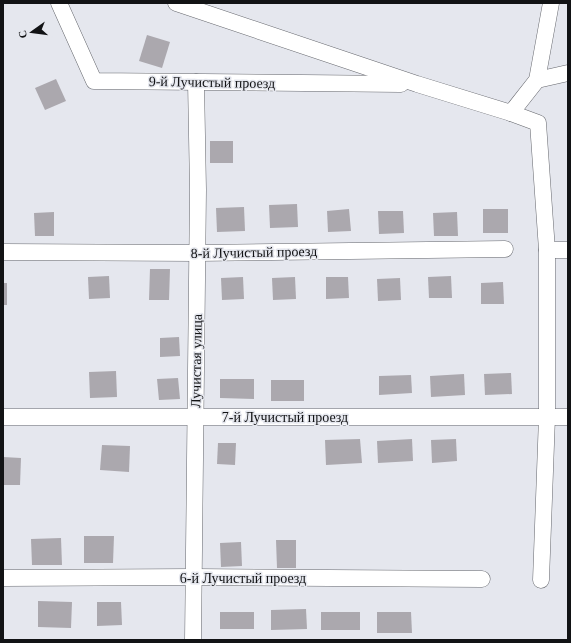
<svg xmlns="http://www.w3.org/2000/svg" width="571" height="643" font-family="'Times New Roman',serif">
	<rect width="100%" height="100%" fill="#e5e7ee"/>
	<g fill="#aba8ae">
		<polygon points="147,35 170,42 162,68 139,61"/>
		<polygon points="56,79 66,101 45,110 35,88"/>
		<rect x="210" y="141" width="23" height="22"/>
		<polygon points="297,204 298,227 270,228 269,205"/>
		<polygon points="244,207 245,231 217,232 216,208"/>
		<polygon points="349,209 351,231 328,232 327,211"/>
		<rect x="483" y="209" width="25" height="24"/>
		<polygon points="378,211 403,211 404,233 379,234"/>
		<polygon points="54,212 54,236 35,236 34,213"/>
		<polygon points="457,212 458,236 434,236 433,213"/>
		<polygon points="150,269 170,269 169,300 149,300"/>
		<polygon points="109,276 110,298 89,299 88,277"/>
		<polygon points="451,276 452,298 429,298 428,277"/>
		<polygon points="243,277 244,299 222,300 221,278"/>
		<polygon points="295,277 296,299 273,300 272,278"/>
		<polygon points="326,277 348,277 349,298 326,299"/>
		<polygon points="400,278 401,300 378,301 377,279"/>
		<polygon points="503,282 504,304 481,304 481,283"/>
		<rect x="3" y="283" width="4" height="22"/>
		<polygon points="179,337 180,356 160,357 160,338"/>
		<polygon points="116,371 117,397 90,398 89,372"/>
		<polygon points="511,373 512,394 485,395 484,374"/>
		<polygon points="464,374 465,395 431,397 430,376"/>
		<polygon points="411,375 412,393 379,395 379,376"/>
		<polygon points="178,378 180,399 159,400 157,379"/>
		<polygon points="220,379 254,379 254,399 220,398"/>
		<rect x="271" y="380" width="33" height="21"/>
		<polygon points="360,439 362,463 326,465 325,440"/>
		<polygon points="412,439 413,461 378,463 377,441"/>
		<polygon points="456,439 457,461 432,463 431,440"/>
		<polygon points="218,443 236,443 235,465 217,464"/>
		<polygon points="102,445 130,446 129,472 100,470"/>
		<polygon points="3,457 21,458 20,485 3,485"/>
		<polygon points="84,536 114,536 113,563 84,563"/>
		<polygon points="61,538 62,565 32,565 31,539"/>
		<polygon points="276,540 296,540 296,568 277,568"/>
		<polygon points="241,542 242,566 221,567 220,543"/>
		<polygon points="38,601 72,602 71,628 38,627"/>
		<polygon points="97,602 121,602 122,625 97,626"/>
		<polygon points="306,609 307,629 271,630 271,610"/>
		<rect x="220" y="612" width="34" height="17"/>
		<rect x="321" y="612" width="39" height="18"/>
		<polygon points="377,612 411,612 412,633 377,633"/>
	</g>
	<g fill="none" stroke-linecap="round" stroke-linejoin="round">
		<g stroke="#65676d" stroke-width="17">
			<g id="minor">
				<polyline points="59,3 94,81 401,84"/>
				<polyline points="176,3 417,84 511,113 538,123 547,250 547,417 541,580"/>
				<polyline points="537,80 568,73"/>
				<polyline points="511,113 537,80 551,3"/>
				<polyline points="547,250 568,250"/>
				<polyline points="3,252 197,253 505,249"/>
				<polyline points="3,417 568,417"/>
				<polyline points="3,578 194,577 482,579"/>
				<polyline points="193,640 198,190 196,82"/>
			</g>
		</g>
		<use href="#minor" stroke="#fff" stroke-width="16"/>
	</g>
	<g text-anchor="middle" stroke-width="3" stroke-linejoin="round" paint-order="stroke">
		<g font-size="14" fill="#121315" stroke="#e5e7ee">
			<text transform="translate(212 82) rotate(1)" y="5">9-й Лучистый проезд</text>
			<text transform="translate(254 252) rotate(-1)" y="5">8-й Лучистый проезд</text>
			<text transform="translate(196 361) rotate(-89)" y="5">Лучистая улица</text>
			<text x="285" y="422">7-й Лучистый проезд</text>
			<text x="243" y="583">6-й Лучистый проезд</text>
		</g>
	</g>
	<rect width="571" height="643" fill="none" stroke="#121315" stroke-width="8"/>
	<g transform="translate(32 32) rotate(256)" stroke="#e5e7ee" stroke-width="3" paint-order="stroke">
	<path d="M0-3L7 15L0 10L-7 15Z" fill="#121315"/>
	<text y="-6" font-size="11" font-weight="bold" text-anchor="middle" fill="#121315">С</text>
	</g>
</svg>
